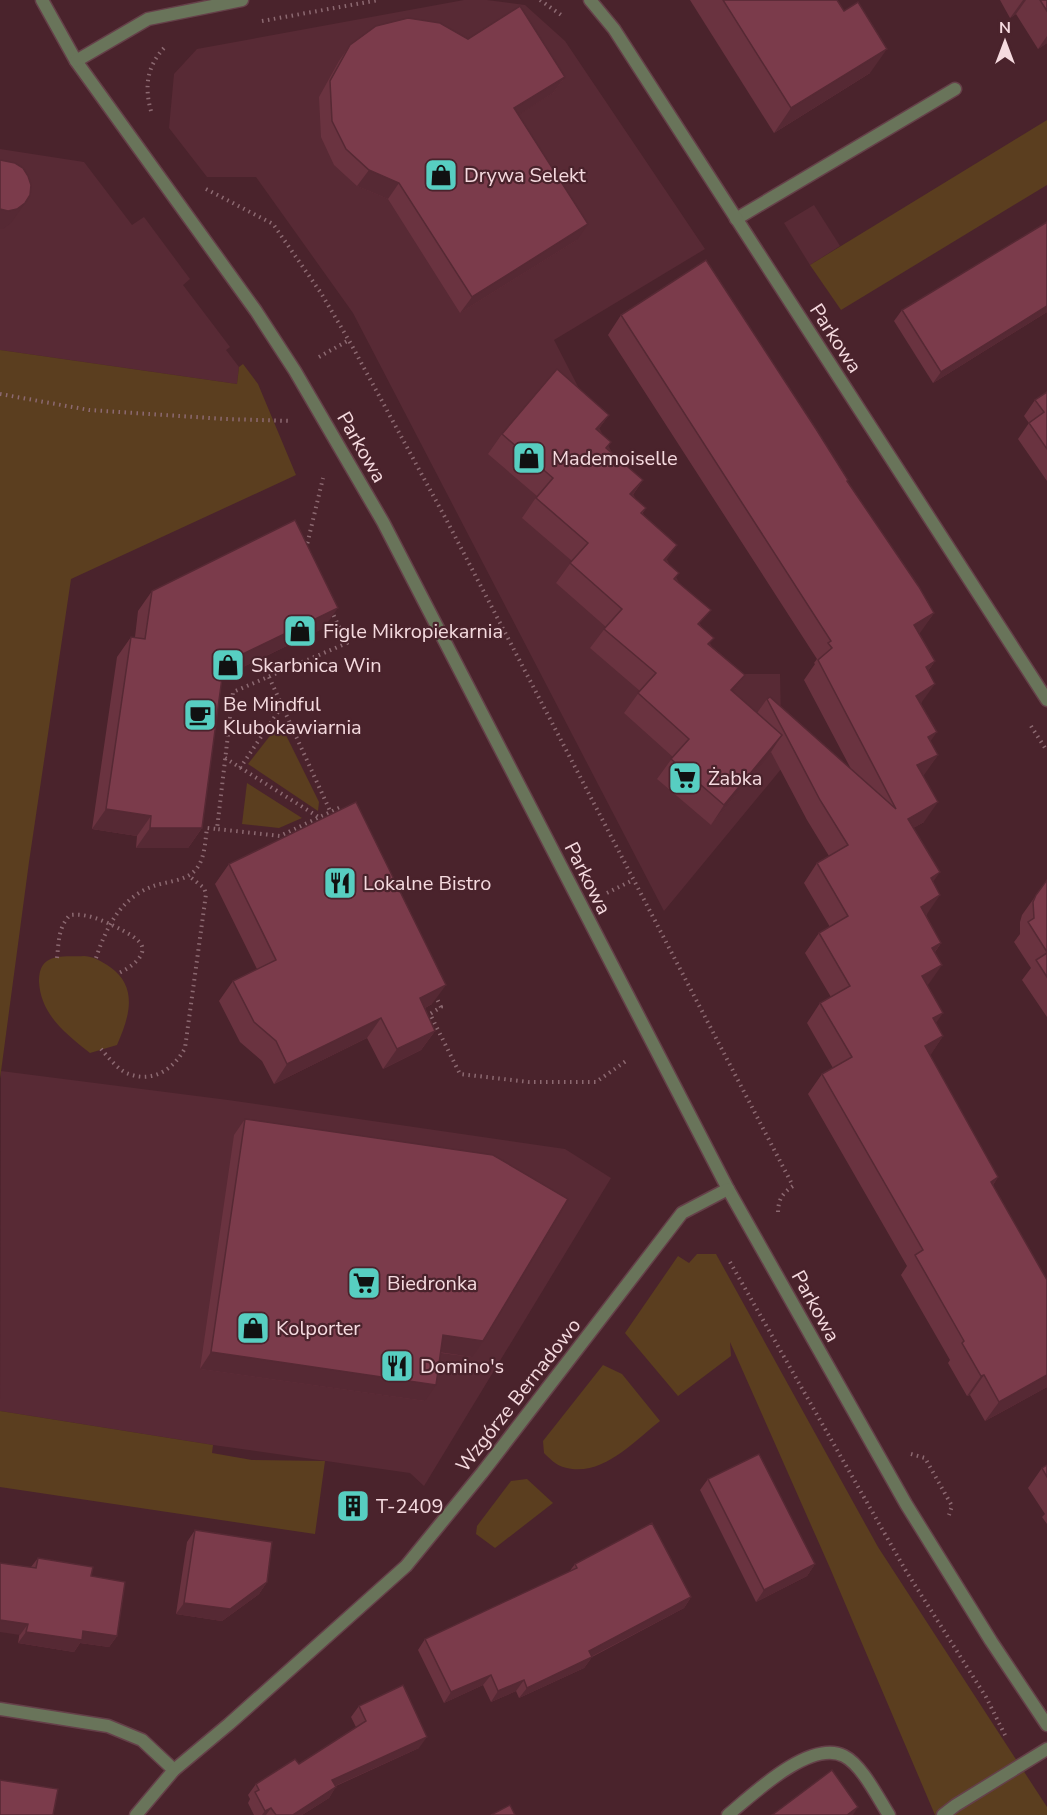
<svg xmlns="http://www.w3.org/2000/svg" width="1047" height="1815" font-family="'Nunito Sans',sans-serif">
	<rect width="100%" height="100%" fill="#4a232c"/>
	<g fill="#582a35">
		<polygon points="464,0 487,0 525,5 565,41 705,249 554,340 726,674 780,674 782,768 664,911 353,313 256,177 207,177 169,128 174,74 197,49"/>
		<polygon points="0,149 84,162 132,225 144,217 190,279 183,285 230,347 226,350 239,367 237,384 0,350"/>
		<polygon points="814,205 840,246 810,265 784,223"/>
		<polygon points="1,1071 228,1100 565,1149 611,1178 424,1486 410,1473 213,1445 0,1411"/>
	</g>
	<g fill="#5b3e1f">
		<polygon points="1047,120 1047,185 841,310 810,265"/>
		<polygon points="0,350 237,384 239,367 243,364 258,384 296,475 71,579 29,862 0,1079"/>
		<polygon points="280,723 319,802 318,811 248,764"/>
		<polygon points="247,783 302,818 279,828 242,824"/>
		<path d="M84,956c11,1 17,5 26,11 29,20 19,51 7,78l-27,8c-24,-19 -49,-38 -51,-71 0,-8 1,-16 8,-21 9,-7 27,-4 37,-5z"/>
		<polygon points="697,1254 716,1254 878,1547 1047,1807 1047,1815 935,1815 830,1568 730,1342 731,1356 678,1396 625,1333 678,1256 689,1263"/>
		<path d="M603,1365l19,9 38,47c-27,21 -59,58 -97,46 -7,-2 -14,-9 -19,-14l-1,-12z"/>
		<polygon points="0,1411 213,1445 212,1453 252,1460 325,1461 315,1534 0,1487"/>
		<polygon points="527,1479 553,1503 495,1548 476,1534 477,1526 511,1481"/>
	</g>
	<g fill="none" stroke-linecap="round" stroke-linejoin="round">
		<g stroke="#654049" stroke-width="15">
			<polyline id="lane" points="736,219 955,89"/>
		</g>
		<g stroke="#654049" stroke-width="15">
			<g id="street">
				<polyline points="42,0 76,61 256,311 295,371 383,522 728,1189 906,1504 991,1641 1047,1725"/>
				<polyline points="590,0 614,29 1047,700"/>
				<polyline points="76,61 148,19 242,0"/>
				<polyline points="0,1709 108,1726 142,1740 174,1770"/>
				<polyline points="136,1815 174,1770 229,1724 406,1566 482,1473 682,1213 728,1189"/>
				<path d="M728,1815c24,-20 82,-76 116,-59 18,9 34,42 45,59"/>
				<polyline points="943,1815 956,1805 1047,1749"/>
			</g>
		</g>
		<g stroke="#8c6971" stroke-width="4" stroke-dasharray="1.5 4.5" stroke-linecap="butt">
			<polyline points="540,0 564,17"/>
			<polyline points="262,21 379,0"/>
			<path d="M151,111c-7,-25 -4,-46 15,-65"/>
			<path d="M206,189l67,35 48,69 30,51 96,177 346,665c-12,8 -15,15 -15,28"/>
			<polyline points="319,357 349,340"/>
			<polyline points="0,394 89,410 225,419 292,421"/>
			<polyline points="306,549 323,478"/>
			<polyline points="331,610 347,643 233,692 217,829 280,836 341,807 343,811"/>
			<polyline points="269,677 331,813"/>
			<polyline points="1031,726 1047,751"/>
			<polyline points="225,758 320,818"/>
			<polyline points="240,768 282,706"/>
			<polyline points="607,893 633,880"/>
			<path d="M57,958c2,-17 1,-30 13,-43 18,-2 34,6 50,14 5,3 12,6 16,10 18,13 -6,29 -17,34"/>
			<path d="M96,958c10,-30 24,-59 55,-71 14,-6 36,-5 46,-19 8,-11 8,-26 10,-40l10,1"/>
			<polyline points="435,995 441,1007 430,1014 460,1074 529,1082 596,1082 626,1061"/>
			<path d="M101,1049c7,8 18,22 28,25 24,9 45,-5 56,-26l21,-154 -2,-6 -15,-12"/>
			<polyline points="730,1262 906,1571 986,1697 1007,1739"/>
			<polyline points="911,1454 925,1458 952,1506 949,1515"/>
		</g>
		<use href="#lane" stroke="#69745a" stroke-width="12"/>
		<use href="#street" stroke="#69745a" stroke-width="12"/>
	</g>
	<g fill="#6a3340">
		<polygon points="690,0 837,0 870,73 774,133"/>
		<polygon points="1000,0 1047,0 1047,43 1038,49 1016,14 1010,18"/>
		<polygon points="468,39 565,77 553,93 518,115 577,240 460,313 388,199 357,186 334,165 321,137 319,97 339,61 350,45"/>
		<polygon points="1047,222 1047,312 933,383 894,321 902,310"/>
		<polygon points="621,315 847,482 934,613 919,633 935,661 928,671 921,704 930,741 938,755 923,775 924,822 913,828 933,882 927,914 926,915 941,943 935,952 927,986 936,1023 943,1036 930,1055 998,1177 993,1185 1047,1280 1047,1387 985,1421 970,1395 967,1396 948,1363 950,1360 901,1275 907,1266 808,1094 822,1074 833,1068 807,1023 820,1003 831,997 805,953 819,933 830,927 804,883 817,863 829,856 807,820 771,752 711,825 657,779 673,757 624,713 640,691 590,648 606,627 556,583 572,561 522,518 537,496 488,454 502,434 609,415 597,431 611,442 607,448 643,480 632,496 646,508 642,514 675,579 709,644 745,675 733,692 757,713 767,699 851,769 804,680 815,664 814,663 817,659 608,335"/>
		<polygon points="1047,392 1047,481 1018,439 1029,423 1024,416 1035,400"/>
		<polygon points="152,591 324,628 222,677 202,828 188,848 136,848 137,836 92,829 117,657 131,637 135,637 138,611"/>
		<polygon points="229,864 432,1004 425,1008 435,1031 421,1050 383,1069 367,1038 274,1084 262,1061 240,1042 219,1001 233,981 257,969 215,884"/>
		<polygon points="1047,880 1047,1017 1022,980 1031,968 1014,942 1020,934 1020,922 1022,915"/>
		<polygon points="245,1119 472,1357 441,1353 425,1401 200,1369 234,1135"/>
		<polygon points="1047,1465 1047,1524 1042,1517 1045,1514 1028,1488 1042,1468"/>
		<polygon points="708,1479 815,1564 807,1576 756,1602 700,1490"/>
		<polygon points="195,1530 267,1582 259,1594 222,1621 176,1614 187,1542"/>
		<polygon points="38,1558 91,1576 117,1636 109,1647 80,1643 74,1652 18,1643 31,1567"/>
		<polygon points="575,1564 691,1597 684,1608 592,1657 584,1668 519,1698 516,1691 491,1702 483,1685 444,1703 418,1650 425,1639 569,1572"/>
		<polygon points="359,1706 419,1748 336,1786 329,1798 302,1815 254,1815 248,1803 250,1799 248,1795 256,1784 299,1764 356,1727 351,1717"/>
	</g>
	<g fill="#562934">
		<polygon points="1023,0 1026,0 1016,14 1010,18"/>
		<polygon points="1047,36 1047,43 1038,49"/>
		<polygon points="887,49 870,73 774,133 791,108"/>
		<polygon points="565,77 553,93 503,125 514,108"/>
		<polygon points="369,170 399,183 388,199 357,186"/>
		<polygon points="25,203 11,223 3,229 0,229 0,209"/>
		<polygon points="588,224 577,240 460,313 472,297"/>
		<polygon points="1047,306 1047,312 933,383 941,372"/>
		<polygon points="609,415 595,434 596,429"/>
		<polygon points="643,480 629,500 630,494"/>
		<polygon points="677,545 663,565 664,560"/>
		<polygon points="338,608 324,628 210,683 224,663"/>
		<polygon points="934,613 920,633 901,645 914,625"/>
		<polygon points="935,661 921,681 926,667"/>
		<polygon points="745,675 731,695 731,690"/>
		<polygon points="935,684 921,703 902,715 916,696"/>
		<polygon points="937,732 923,752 928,737"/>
		<polygon points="782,735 769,755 711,825 724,805"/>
		<polygon points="938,755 924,775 904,785 917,765"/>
		<polygon points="938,802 924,822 894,839 908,819"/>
		<polygon points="106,809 151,816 137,836 92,829"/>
		<polygon points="150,828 202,828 188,848 136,848"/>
		<polygon points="940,872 926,892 931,878"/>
		<polygon points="940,895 927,914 907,926 921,907"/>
		<polygon points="941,943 927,963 932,948"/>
		<polygon points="942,965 928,985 908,996 922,976"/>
		<polygon points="446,985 432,1004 406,1018 420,998"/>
		<polygon points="943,1013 929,1033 933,1018"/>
		<polygon points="381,1018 367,1038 274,1084 287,1064"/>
		<polygon points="435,1031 421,1050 383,1069 397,1049"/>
		<polygon points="943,1036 930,1056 925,1046"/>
		<polygon points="998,1177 985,1197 991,1182"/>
		<polygon points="443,1335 483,1341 472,1357 432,1351"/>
		<polygon points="211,1352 436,1385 425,1401 200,1369"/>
		<polygon points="984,1375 970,1395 967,1396 981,1376"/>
		<polygon points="1047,1375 1047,1387 985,1421 999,1402"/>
		<polygon points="815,1564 807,1576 756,1602 764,1590"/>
		<polygon points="267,1582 259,1594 222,1621 176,1614 184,1603"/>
		<polygon points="691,1597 684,1608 583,1661 592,1657 584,1668 519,1698 527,1688 589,1651"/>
		<polygon points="0,1620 28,1624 20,1635 0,1632"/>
		<polygon points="83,1631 117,1636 109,1647 80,1643 74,1652 18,1643 26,1632"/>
		<polygon points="491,1675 483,1685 444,1703 451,1692"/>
		<polygon points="524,1680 516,1691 491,1702 498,1691"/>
		<polygon points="427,1737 419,1748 324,1791 332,1780"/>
		<polygon points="336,1787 329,1798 302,1815 293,1815"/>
		<polygon points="858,1807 853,1815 847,1815"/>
		<polygon points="271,1808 266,1815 262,1815 265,1811"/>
	</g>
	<g fill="#7b3b4b" stroke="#562934" stroke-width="1.5">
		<polygon points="723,0 837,0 844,11 858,2 887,49 791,108"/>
		<polygon points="1040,0 1047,0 1047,11"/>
		<polygon points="520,6 565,77 514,108 588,224 472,297 399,183 369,170 346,149 332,121 330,81 350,45 376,26 408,18 440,23 468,39"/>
		<polygon points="0,160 15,163 23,168 28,176 31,185 30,195 25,203 17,209 8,211 0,209"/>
		<polygon points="1047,222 1047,306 941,372 902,310"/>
		<polygon points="706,260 816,429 848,480 847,481 919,587 934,613 914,625 935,661 926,667 935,684 916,696 937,732 928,737 938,755 917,765 938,802 908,819 940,872 931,878 940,895 921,907 941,943 932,948 942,965 922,976 943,1013 933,1018 943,1036 925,1046 998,1177 991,1182 1047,1280 1047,1375 999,1402 984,1375 981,1376 962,1343 964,1341 915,1255 923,1250 822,1074 852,1057 820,1003 850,986 819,933 848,916 817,863 848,845 820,800 767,699 770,697 896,809 818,660 832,648 828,643 831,641 621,315"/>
		<polygon points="557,369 609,415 596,429 611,442 606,448 643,480 630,494 646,508 641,513 677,545 664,560 679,573 674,579 711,610 698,624 714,638 708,644 745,675 731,690 782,735 724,805 671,759 689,739 638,693 656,673 604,629 622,609 570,563 588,543 536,498 553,478 502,434"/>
		<polygon points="1047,392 1047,449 1029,423 1044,412 1035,400"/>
		<polygon points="295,520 338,608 224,663 202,828 150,828 151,816 106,809 131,637 145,639 152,591"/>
		<polygon points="356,802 446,985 420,998 435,1031 397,1049 381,1018 287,1064 276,1041 254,1022 233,981 276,960 229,864"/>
		<polygon points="1047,880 1047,952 1028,922 1034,918 1033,902 1036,895"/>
		<polygon points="1047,953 1047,977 1036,960"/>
		<polygon points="245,1119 493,1155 568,1199 483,1341 443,1335 436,1385 211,1352"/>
		<polygon points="759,1454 815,1564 764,1590 708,1479"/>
		<polygon points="1047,1465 1047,1477 1042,1468"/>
		<polygon points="652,1523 691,1597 589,1651 592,1657 527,1688 524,1680 498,1691 491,1675 451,1692 425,1639 577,1568 575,1564"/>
		<polygon points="195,1530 272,1542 267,1582 230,1609 184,1603"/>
		<polygon points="38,1558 93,1567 91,1576 125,1582 117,1636 83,1631 82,1640 26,1632 28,1624 0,1620 0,1563 36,1568"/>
		<polygon points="403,1685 427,1737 332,1780 336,1787 293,1815 276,1815 271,1808 265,1811 255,1792 259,1790 256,1784 295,1759 299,1764 366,1721 359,1706"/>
		<polygon points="832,1770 858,1807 847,1815 772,1815"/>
		<polygon points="0,1780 58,1789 53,1815 0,1815"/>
		<polygon points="510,1805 515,1815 491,1815"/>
	</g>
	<defs>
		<g id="shop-square" transform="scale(1.725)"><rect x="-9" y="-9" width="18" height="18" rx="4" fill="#57cec1" stroke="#4a232c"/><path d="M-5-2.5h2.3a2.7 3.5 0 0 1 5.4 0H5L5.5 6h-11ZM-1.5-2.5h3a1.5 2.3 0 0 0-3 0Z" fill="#111"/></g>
		<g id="cafe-square" transform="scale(1.725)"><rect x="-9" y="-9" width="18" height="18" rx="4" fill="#57cec1" stroke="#4a232c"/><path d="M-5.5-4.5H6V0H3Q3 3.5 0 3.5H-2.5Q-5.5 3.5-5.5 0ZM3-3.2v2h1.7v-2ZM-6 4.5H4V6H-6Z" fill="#111"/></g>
		<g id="supermarket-square" transform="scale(1.725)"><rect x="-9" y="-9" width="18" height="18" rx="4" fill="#57cec1" stroke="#4a232c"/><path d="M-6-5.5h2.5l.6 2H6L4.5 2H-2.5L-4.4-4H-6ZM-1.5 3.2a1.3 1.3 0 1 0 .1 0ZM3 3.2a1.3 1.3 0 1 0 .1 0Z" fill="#111"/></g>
		<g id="restaurant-square" transform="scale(1.725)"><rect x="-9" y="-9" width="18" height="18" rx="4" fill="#57cec1" stroke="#4a232c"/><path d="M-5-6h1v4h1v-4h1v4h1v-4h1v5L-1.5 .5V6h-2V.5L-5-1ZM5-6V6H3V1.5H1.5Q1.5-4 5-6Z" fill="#111"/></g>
		<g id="building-square" transform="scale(1.725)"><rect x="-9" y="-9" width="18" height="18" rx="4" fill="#57cec1" stroke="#4a232c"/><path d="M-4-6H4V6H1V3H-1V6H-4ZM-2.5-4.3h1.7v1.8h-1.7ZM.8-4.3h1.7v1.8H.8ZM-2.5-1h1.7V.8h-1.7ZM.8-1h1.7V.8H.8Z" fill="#111"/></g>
	</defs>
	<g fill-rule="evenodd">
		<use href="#shop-square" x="441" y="175"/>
		<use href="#shop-square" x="529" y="458"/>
		<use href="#shop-square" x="300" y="631"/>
		<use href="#shop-square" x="228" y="665"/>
		<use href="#cafe-square" x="200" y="715"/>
		<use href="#supermarket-square" x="685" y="778"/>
		<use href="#restaurant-square" x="340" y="883"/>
		<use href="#supermarket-square" x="364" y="1283"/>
		<use href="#shop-square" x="253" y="1328"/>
		<use href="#restaurant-square" x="397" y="1366"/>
		<use href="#building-square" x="353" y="1506"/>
	</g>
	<g text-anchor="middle" stroke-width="4.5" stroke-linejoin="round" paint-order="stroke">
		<g font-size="20" fill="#f5dadf" stroke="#4a232c" text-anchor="start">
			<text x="464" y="182">Drywa Selekt</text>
			<text x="552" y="465">Mademoiselle</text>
			<text x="323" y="638">Figle Mikropiekarnia</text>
			<text x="251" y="672">Skarbnica Win</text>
			<text x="223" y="711">Be Mindful<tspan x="223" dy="23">Klubokawiarnia</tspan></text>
			<text x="708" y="785">Żabka</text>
			<text x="363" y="890">Lokalne Bistro</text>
			<text x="387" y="1290">Biedronka</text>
			<text x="276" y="1335">Kolporter</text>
			<text x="420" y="1373">Domino's</text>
			<text x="376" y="1513">T-2409</text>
		</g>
		<g font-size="20" fill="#f5dadf" stroke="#4a232c">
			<text transform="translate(836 338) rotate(57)" y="7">Parkowa</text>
			<text transform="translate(362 447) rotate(60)" y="7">Parkowa</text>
			<text transform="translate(588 878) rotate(63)" y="7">Parkowa</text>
			<text transform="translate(816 1306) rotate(61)" y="7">Parkowa</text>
			<text transform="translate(518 1395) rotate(-52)" y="7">Wzgórze Bernadowo</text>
		</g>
	</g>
	<g transform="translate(1005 42)" stroke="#4a232c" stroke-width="4.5" paint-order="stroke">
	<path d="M0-4.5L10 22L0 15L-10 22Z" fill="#f5dadf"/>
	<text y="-9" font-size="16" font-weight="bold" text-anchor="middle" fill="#f5dadf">N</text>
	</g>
</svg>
